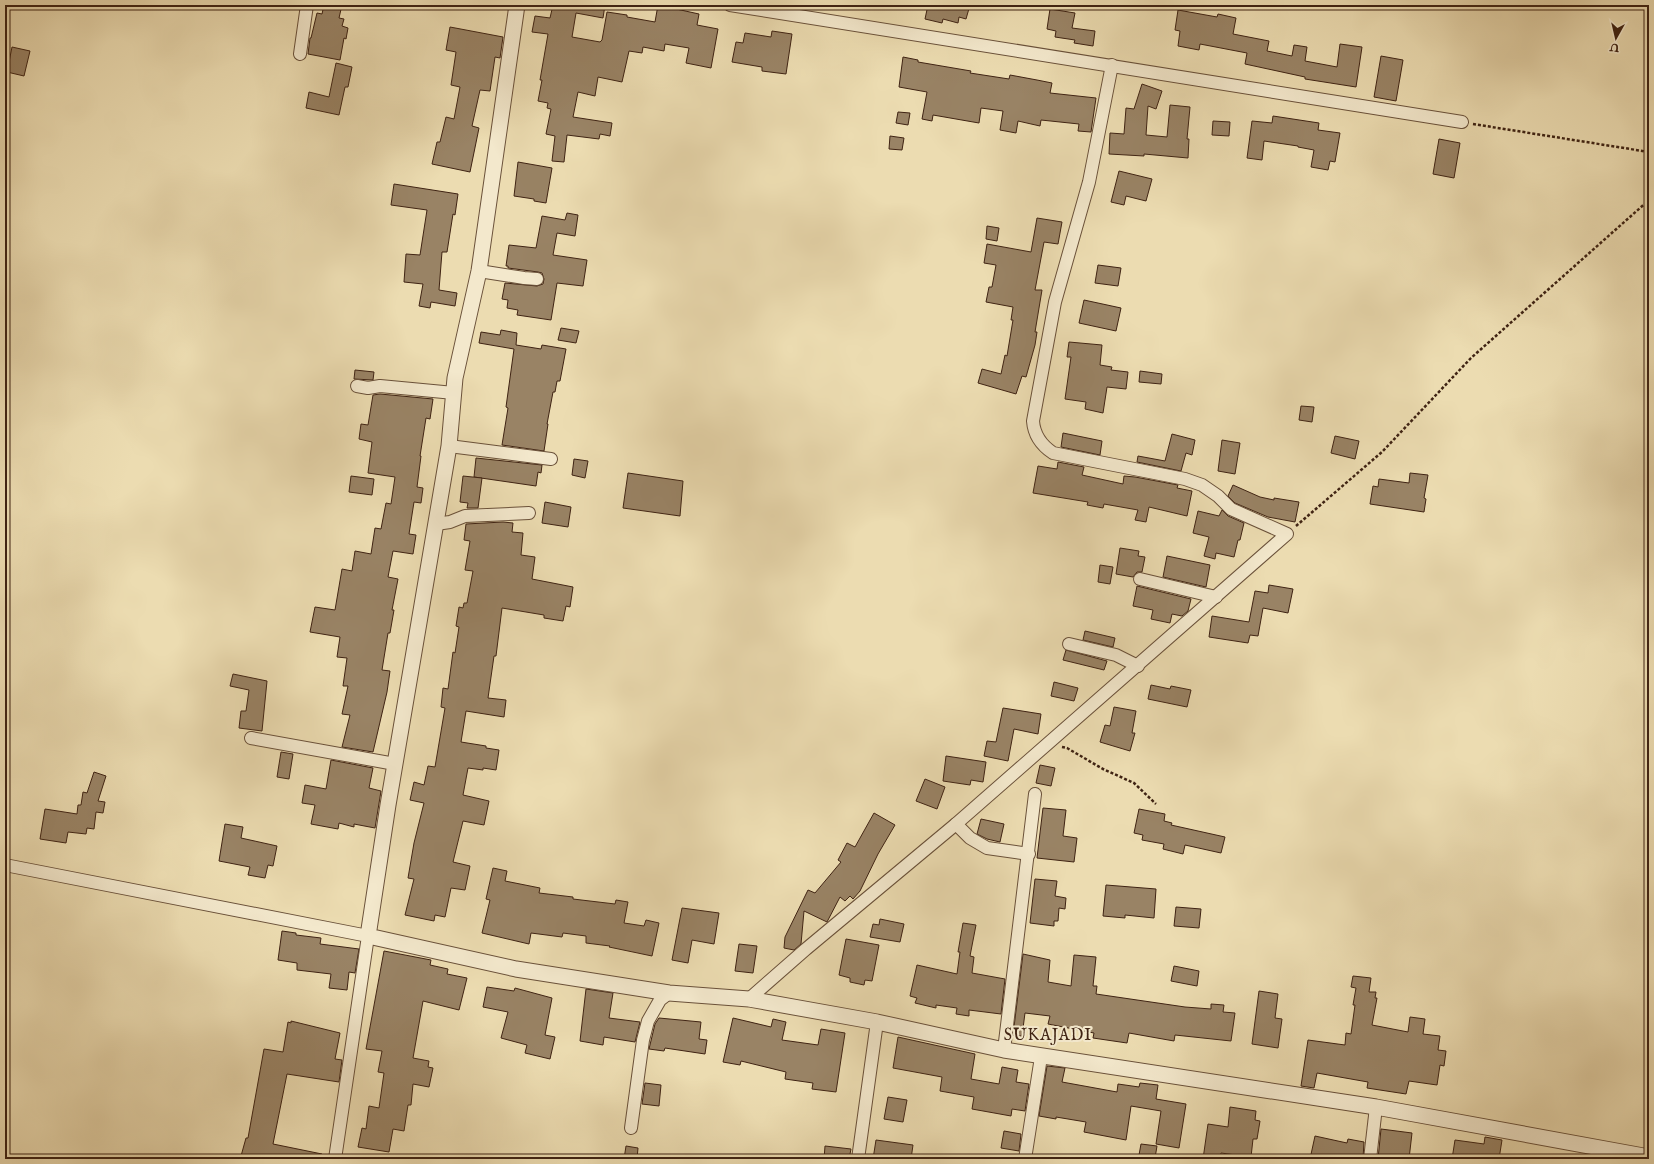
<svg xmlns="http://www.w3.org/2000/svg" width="1654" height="1164" font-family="'IM FELL English',serif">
	<rect width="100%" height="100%" fill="#ecdcb1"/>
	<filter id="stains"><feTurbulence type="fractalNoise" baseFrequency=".005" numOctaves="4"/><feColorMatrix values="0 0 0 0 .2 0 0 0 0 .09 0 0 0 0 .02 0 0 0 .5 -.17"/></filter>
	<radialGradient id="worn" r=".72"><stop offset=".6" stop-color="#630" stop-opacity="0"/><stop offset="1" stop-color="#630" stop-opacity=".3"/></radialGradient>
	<g fill="#998365" stroke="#3f2313">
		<polygon points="324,5 342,5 339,18 344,19 342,26 348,28 346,39 344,38 340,60 308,54 310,38 311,38 317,13 322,14"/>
		<polygon points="553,5 605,5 603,18 576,13 572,37 600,42 602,40 607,12 627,15 627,17 655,22 658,5 699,14 697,25 718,29 711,68 686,63 689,48 665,44 664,51 643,47 642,53 629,51 622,82 598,77 595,96 578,92 573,117 612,123 610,136 600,134 599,139 567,135 564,162 552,161 555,136 546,134 551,109 547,108 548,103 538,101 542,80 540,80 548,34 532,32 535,16 550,18"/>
		<polygon points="928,5 970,5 966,19 959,17 958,23 943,19 942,23 925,19"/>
		<polygon points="1050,9 1075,13 1072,28 1095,31 1093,46 1074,43 1075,40 1055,37 1056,31 1047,29"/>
		<polygon points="1178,10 1217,17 1218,14 1236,18 1233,34 1269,41 1267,51 1292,56 1294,45 1307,47 1305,61 1337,67 1340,44 1362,47 1356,87 1305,79 1305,77 1245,64 1247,53 1200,44 1199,50 1178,46 1180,31 1175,30"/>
		<polygon points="450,27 503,37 500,58 495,57 490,91 480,90 472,126 479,128 470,172 432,164 437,142 440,142 446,117 454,119 460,87 451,85 456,52 446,50"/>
		<polygon points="772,31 792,34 786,74 762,71 762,67 732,62 736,42 743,43 745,33 771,37"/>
		<polygon points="12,47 30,51 24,76 7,72"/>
		<polygon points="1381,56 1403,60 1396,101 1374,97"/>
		<polygon points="903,57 918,60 918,62 971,71 970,73 1009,79 1010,75 1037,80 1052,83 1050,93 1096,98 1091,132 1078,131 1079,124 1041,120 1040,126 1018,121 1016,133 1000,130 1003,111 981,108 979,123 933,115 932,121 922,119 927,92 899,87"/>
		<polygon points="336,63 352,67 348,87 345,87 339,115 306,108 309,92 329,97"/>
		<polygon points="1142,84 1162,91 1156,109 1148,106 1146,135 1167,137 1170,105 1190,107 1187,139 1189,139 1188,158 1144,154 1144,156 1109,154 1110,133 1124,134 1126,108 1134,109"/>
		<polygon points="898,112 910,113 908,125 896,123"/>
		<polygon points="1273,116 1319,123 1318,130 1340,133 1335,162 1330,161 1328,170 1311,167 1314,150 1298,147 1298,146 1264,141 1262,160 1247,158 1252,121 1272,123"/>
		<polygon points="1213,121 1230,122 1229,136 1212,135"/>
		<polygon points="890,136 904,138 902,150 889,149"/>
		<polygon points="1439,139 1460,143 1454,178 1433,174"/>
		<polygon points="518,162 552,168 546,203 534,201 534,199 514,196"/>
		<polygon points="1119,171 1152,179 1146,201 1126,196 1124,205 1111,202"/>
		<polygon points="394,184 458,194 455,215 453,214 447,252 442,252 439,290 457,293 455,306 431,302 430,308 419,306 423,284 404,282 406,254 420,255 427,210 391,205"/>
		<polygon points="567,213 578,215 575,236 557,233 553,255 587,260 583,286 557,283 551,320 517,315 518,310 507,308 508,300 502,299 505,283 537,286 543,284 544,279 542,273 538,272 508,268 508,266 506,266 509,245 536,248 542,216 565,220"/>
		<polygon points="1037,218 1062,222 1058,244 1044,242 1035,290 1042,290 1035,332 1037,332 1035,345 1026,377 1022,376 1016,394 978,383 982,369 1001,374 1005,355 1007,356 1013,320 1011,320 1013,307 986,302 989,287 992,287 996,265 984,263 987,244 1031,252"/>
		<polygon points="987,226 999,228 997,241 986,239"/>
		<polygon points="1098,265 1121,268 1118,286 1095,283"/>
		<polygon points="1084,300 1121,308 1116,331 1079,323"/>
		<polygon points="561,328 579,331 576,343 558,340"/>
		<polygon points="501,330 517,333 516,345 541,349 542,345 566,349 560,381 557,381 555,392 553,392 547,424 548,424 544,451 502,445 508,408 506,407 514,349 479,343 481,332 500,335"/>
		<polygon points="1069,342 1102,345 1100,365 1112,367 1111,370 1128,372 1126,389 1107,387 1103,413 1085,409 1086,402 1065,399 1071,357 1067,357"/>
		<polygon points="355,370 374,372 373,380 354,379"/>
		<polygon points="1140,371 1162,374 1161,384 1139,382"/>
		<polygon points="380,394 433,399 430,419 426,418 420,456 421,456 417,487 423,488 421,503 414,502 409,534 416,535 413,554 393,551 388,577 398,579 392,610 394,610 390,633 388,633 382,670 390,671 387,692 373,752 342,747 350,715 342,714 348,686 343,686 347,658 337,657 340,637 310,632 315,607 335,610 342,569 352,571 355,551 371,554 375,528 381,529 386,503 391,504 395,477 368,473 372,442 359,439 361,424 368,425 373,395"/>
		<polygon points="1301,406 1314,407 1312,422 1299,420"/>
		<polygon points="1063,433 1102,441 1100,455 1061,447"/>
		<polygon points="1172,434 1195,440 1192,455 1186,453 1181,471 1137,462 1138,456 1165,461"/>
		<polygon points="1335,436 1359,441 1355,459 1331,453"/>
		<polygon points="1222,440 1240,443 1235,474 1218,471"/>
		<polygon points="476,458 542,465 541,473 538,472 536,486 474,477"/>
		<polygon points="574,459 588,461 585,478 572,475"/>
		<polygon points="1058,462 1084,467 1082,475 1123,484 1124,476 1135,477 1178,485 1177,488 1192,491 1187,516 1149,507 1146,522 1135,520 1138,510 1104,504 1103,508 1087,505 1088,502 1033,493 1038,466 1057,469"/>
		<polygon points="628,473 683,481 680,516 623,508"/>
		<polygon points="1410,473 1428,475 1424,498 1426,499 1424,512 1370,504 1373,486 1378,487 1379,479 1409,483"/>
		<polygon points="351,476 374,479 372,495 349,492"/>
		<polygon points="463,476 482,478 478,508 467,508 468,503 460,502"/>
		<polygon points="1233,485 1260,497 1274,500 1274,498 1299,502 1295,522 1268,517 1235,503 1228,496"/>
		<polygon points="545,502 571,507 568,527 542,523"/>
		<polygon points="1222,510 1228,516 1244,523 1240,540 1238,540 1234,557 1216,553 1215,559 1204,556 1209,537 1193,533 1198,511 1219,516"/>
		<polygon points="503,522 513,523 512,532 523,533 521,555 535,557 532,579 573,587 570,607 566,606 563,621 544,618 544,615 502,608 496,656 494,656 488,698 506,700 504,717 466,711 461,742 486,746 486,748 499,750 496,770 483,768 483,770 468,768 463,795 489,801 484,825 463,821 453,862 470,866 465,890 451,888 445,917 435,915 434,921 405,915 414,879 408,878 414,843 424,803 410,800 414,782 424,785 428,766 435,767 445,708 441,707 443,688 448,689 453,652 455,653 459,627 456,626 459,607 463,608 464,603 467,603 473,571 465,570 470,541 464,540 466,524"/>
		<polygon points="1120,548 1139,551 1138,556 1145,557 1142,572 1137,572 1133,577 1116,574"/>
		<polygon points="1167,556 1210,565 1206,587 1163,577"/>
		<polygon points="1100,565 1113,567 1110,584 1098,582"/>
		<polygon points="1269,585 1293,589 1288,613 1263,608 1258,636 1250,635 1248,643 1209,637 1212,616 1249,622 1255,591 1268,593"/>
		<polygon points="1137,586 1191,599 1188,611 1182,616 1172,614 1170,623 1151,619 1153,610 1133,606"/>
		<polygon points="1085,631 1115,638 1113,647 1083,640"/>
		<polygon points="1066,650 1107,661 1104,670 1063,660"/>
		<polygon points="233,674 267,681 262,731 239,728 241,711 246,711 249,690 230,686"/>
		<polygon points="1054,682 1078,688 1074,701 1051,696"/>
		<polygon points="1151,685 1170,689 1171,686 1191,690 1187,707 1148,699"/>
		<polygon points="1114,707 1136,711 1132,733 1135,733 1130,751 1100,742 1105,725 1110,726"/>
		<polygon points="1003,708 1041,714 1038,734 1014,729 1008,761 984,756 987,741 996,742"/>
		<polygon points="281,752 293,754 289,779 277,777"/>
		<polygon points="946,756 986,762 983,782 971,780 970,785 943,781"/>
		<polygon points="331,760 373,768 369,788 381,791 375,828 354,824 354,827 339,823 338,829 311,824 315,805 302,803 305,785 326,789"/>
		<polygon points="1040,765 1055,768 1051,786 1036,783"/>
		<polygon points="94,772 106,776 98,801 105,802 103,813 96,812 94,829 87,828 86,834 68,832 66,843 40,839 45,809 77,814 78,805 81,805 83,792 87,793"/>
		<polygon points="925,779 945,787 937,809 916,801"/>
		<polygon points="1043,808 1066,810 1063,836 1077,838 1074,862 1037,858"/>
		<polygon points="1139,809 1165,814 1164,821 1172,823 1171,825 1225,837 1221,853 1185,845 1183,854 1163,849 1164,844 1142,840 1143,835 1134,833"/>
		<polygon points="874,813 895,825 878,854 860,891 853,899 850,896 845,901 840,897 827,922 804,911 801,944 794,950 784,948 785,937 808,890 815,893 841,862 838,860 847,843 855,847"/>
		<polygon points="981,819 1004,824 1000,842 987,839 977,834"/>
		<polygon points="225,824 243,827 241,838 277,846 273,866 268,865 265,878 248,875 250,867 219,861"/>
		<polygon points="493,868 507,871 505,881 540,888 539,893 573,897 573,899 615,904 616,900 628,902 624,923 644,926 646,920 659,923 652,956 609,947 610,946 586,943 586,936 563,933 562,937 531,933 529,944 482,933 490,900 486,899"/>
		<polygon points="1035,879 1057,881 1055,896 1066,898 1065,909 1059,908 1058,921 1054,921 1054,926 1030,923"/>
		<polygon points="1106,885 1156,889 1154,918 1125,915 1125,918 1103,916"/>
		<polygon points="1176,907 1201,909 1199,928 1174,926"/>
		<polygon points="682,908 719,913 714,944 692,940 688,963 672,960"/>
		<polygon points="880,919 904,924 900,942 870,937 873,924 879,925"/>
		<polygon points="963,923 976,925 970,956 974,957 972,973 1005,979 1001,1014 969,1010 969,1016 956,1014 957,1008 936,1005 936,1008 915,1003 917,998 910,996 917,965 957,974 960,952 958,952"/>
		<polygon points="282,931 296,933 296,935 321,938 320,944 359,949 355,973 349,972 347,990 329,988 331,974 297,970 297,963 278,960"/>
		<polygon points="846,939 879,945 872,981 865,980 864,985 850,982 850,978 839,975"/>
		<polygon points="739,944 757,946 753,973 735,971"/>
		<polygon points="384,951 431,960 430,965 448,969 447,974 467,978 459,1010 423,1001 413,1058 429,1061 428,1067 433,1068 429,1087 413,1084 411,1105 408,1105 404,1131 393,1129 389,1152 358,1147 362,1128 366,1129 369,1106 379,1108 384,1073 378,1072 382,1051 366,1049"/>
		<polygon points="1023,954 1050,960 1048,982 1071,986 1074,955 1096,957 1093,986 1097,986 1096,994 1185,1007 1211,1009 1211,1004 1224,1005 1223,1012 1235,1013 1231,1041 1175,1035 1174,1041 1129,1033 1127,1043 1093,1038 1094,1033 1048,1024 1050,1016 1025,1013 1022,1036 1013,1035"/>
		<polygon points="1174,966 1199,971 1197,986 1171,981"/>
		<polygon points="1353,976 1371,978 1369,992 1376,992 1375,998 1377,998 1372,1025 1408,1032 1410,1017 1425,1019 1423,1034 1440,1036 1438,1050 1446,1051 1444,1066 1440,1065 1437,1085 1409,1081 1406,1094 1367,1088 1368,1082 1317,1073 1314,1088 1301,1086 1308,1040 1345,1045 1346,1033 1351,1034 1355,1005 1353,1005 1356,988 1351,987"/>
		<polygon points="487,987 514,991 515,988 552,998 545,1035 555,1037 550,1059 525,1053 527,1045 501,1038 508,1012 483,1007"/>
		<polygon points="586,989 613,993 609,1018 640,1022 635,1042 604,1037 603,1045 580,1041"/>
		<polygon points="1259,991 1278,994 1275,1018 1282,1019 1278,1048 1252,1044"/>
		<polygon points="659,1018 701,1022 699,1039 707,1040 705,1054 665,1048 664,1051 649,1049 655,1024"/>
		<polygon points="733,1018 771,1027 773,1019 786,1022 782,1040 818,1045 821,1029 845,1033 836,1092 812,1089 813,1083 785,1079 786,1072 741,1061 740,1065 723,1062"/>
		<polygon points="291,1021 340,1033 335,1059 342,1060 339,1082 287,1074 273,1144 322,1154 322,1159 254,1159 241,1156 246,1138 248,1138 264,1049 283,1052 288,1022 291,1023"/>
		<polygon points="898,1037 975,1054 971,1079 999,1084 1002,1067 1018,1070 1016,1082 1029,1084 1025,1111 1012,1109 1011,1116 972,1109 974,1097 940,1091 942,1077 893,1068"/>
		<polygon points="1047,1066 1065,1068 1062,1082 1117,1092 1118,1084 1139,1087 1140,1083 1158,1085 1156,1099 1186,1104 1179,1148 1156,1144 1161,1111 1131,1106 1126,1140 1084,1132 1086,1122 1056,1117 1056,1119 1039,1116"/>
		<polygon points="645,1083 661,1085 659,1106 642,1104"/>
		<polygon points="888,1097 907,1100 903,1122 884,1119"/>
		<polygon points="1230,1107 1256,1111 1255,1120 1260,1121 1257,1139 1253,1139 1251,1157 1221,1153 1220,1159 1203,1159 1208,1124 1228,1127"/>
		<polygon points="1381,1129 1412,1133 1409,1159 1378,1159"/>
		<polygon points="1004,1131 1021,1134 1019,1151 1001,1148"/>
		<polygon points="1315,1136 1347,1143 1348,1139 1364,1142 1363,1159 1310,1159"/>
		<polygon points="1485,1137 1502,1140 1499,1159 1452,1159 1455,1140 1484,1144"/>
		<polygon points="876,1140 913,1145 911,1159 873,1159"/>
		<polygon points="1141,1144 1157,1146 1155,1158 1139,1155"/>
		<polygon points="626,1146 638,1148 637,1159 624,1159"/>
		<polygon points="825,1146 851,1149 849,1159 824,1159"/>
	</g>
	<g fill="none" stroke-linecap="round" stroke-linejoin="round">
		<g stroke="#6a513a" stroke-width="14">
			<g id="minor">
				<polyline points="730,5 1462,122"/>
				<polyline points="300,54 307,5"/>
				<polyline points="479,271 524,278 537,279"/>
				<polyline points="357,386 368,388 380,386 454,393"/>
				<polyline points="449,446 551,459"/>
				<polyline points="436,524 450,522 465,516 529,513"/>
				<polyline points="1140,579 1216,597"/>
				<polyline points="1069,644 1116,655 1138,666"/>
				<polyline points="251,738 395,764"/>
				<polyline points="956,824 970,838 987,848 1029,854"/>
				<polyline points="5,865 368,936 335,1159"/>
				<path d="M749,999l57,-50 150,-125 331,-290 -56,-25 -13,-13 -16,-11 -17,-6 -132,-26c-12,-8 -19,-18 -20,-32l22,-119 34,-120 23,-117"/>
				<polyline points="1004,1050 1035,794"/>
				<polyline points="631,1128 643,1040 648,1021 660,1000 669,993"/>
				<polyline points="858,1159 877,1022"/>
				<polyline points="1025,1159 1041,1057"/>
				<polyline points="1370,1159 1376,1107"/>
			</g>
		</g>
		<g stroke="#6a513a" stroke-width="17">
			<polyline id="tertiary" points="517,5 479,271 455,378 449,446 388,805 368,936 516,969 669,993 749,999 877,1022 1004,1050 1376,1107 1649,1157"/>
		</g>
		<g stroke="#3f2313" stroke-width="2.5" stroke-dasharray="3 2" stroke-linecap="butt">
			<polyline points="1473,124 1649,152"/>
			<polyline points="1296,526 1382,452 1471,358 1649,200"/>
			<polyline points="1062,747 1067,748 1103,769 1134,783 1156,804"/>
		</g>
		<use href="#minor" stroke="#f3e8cc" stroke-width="12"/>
		<use href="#tertiary" stroke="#f3e8cc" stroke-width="15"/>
	</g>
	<g text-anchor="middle" stroke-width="4" stroke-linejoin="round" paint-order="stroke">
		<g font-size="16" letter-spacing="1" fill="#3f2313" stroke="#f3e8cc">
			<text x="1048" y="1040">SUKAJADI</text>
		</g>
	</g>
	<rect width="1654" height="1164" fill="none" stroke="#ecdcb1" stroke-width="20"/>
	<rect x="6" y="6" width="1642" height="1152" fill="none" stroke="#3f2313" stroke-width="2"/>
	<rect x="10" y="10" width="1634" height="1144" fill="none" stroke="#3f2313"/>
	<g transform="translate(1616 38) rotate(188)" stroke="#f3e8cc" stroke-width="3" paint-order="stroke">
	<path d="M0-3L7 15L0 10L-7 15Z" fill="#3f2313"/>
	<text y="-6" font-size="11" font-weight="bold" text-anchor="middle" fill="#3f2313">U</text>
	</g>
	<rect width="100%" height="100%" filter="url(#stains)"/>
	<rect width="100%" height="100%" fill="url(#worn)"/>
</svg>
